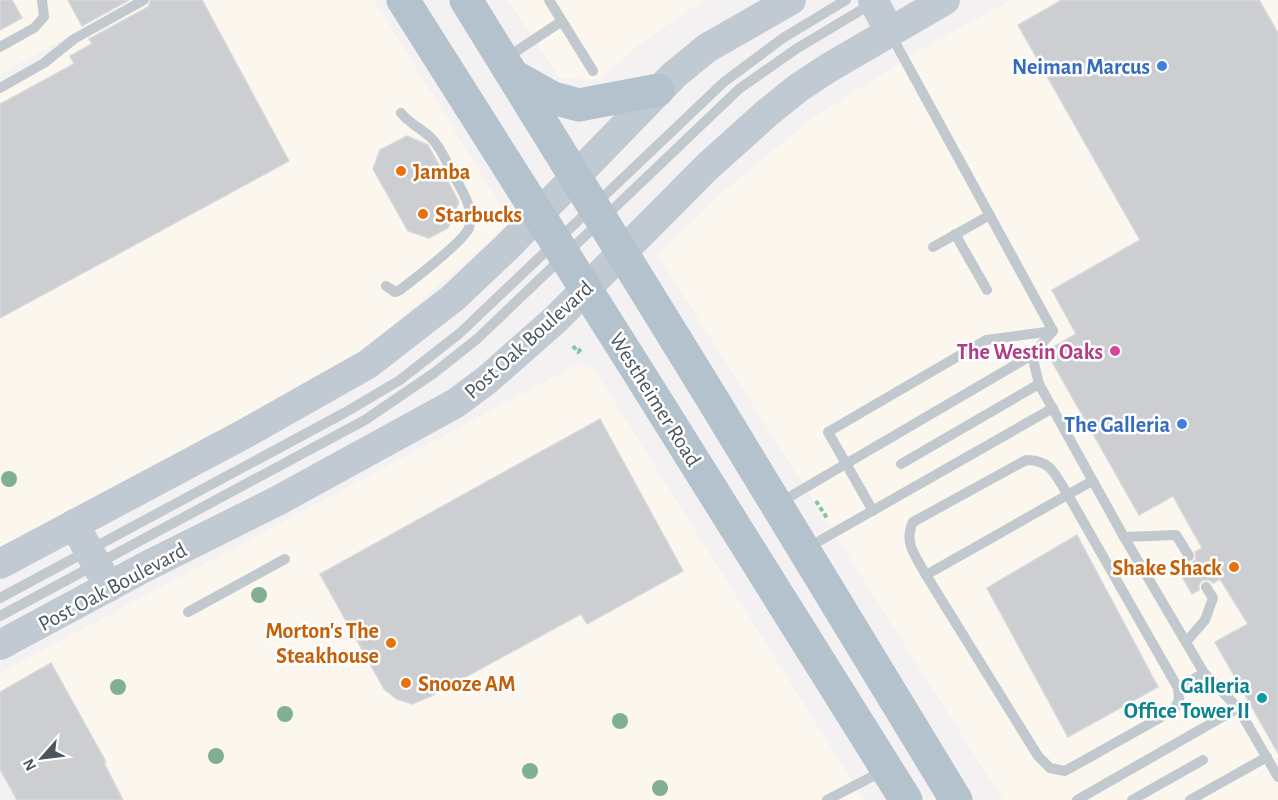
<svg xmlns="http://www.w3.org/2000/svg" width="1278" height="800" font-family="'Alegreya Sans',sans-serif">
	<rect width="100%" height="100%" fill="#f3f1f2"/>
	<g fill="#fbf7ee">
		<polygon points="0,0 135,0 0,74"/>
		<polygon points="150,0 374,0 511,222 359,355 257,414 0,548 0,81"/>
		<polygon points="508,0 704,0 641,43 599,80 560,78"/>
		<polygon points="1011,0 1278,0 1278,800 1003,800 658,255 719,195 813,118 924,48"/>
		<polygon points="578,364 594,369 864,800 29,800 0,746 0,673"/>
	</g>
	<g fill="#ccced2" stroke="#d6d8dc" stroke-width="1.5">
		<polygon points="0,0 12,0 22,18 0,30"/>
		<polygon points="68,0 129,0 82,26"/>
		<polygon points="151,0 202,0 289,161 0,318 0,104 74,64 70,56 92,44 89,39 148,7"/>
		<polygon points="1062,0 1259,0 1278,33 1278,753 1215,642 1248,624 1220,579 1213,583 1209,580 1203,580 1199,584 1199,590 1192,594 1175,564 1182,560 1186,563 1192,563 1196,559 1195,552 1202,548 1173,496 1139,515 1046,351 1076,334 1052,290 1140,240 1018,25"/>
		<polygon points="407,136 428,145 459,202 448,228 429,238 408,231 373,169 380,150"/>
		<polygon points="600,419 683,571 587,624 581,614 429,697 412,704 397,699 384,689 320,574"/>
		<polygon points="1077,535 1158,687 1068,737 987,588"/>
		<polygon points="51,663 106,762 104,763 123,800 17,800 0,769 0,692"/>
	</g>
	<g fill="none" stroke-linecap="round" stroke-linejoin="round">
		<g stroke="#80c7a1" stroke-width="4" stroke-dasharray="4.5 3" stroke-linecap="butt">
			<polyline points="573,346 578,352 582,348"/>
			<polyline points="816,501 827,518"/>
		</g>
		<g stroke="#c1c9ce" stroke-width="10">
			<polyline points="549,0 593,71"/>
			<polyline points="0,47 34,28 44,17 42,0"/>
			<polyline points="506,58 562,21"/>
			<polyline points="0,88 44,63 74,39 144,0"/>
			<polyline points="955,234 987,290"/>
			<polyline points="933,247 990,215"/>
			<path d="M386,286l9,6 5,-2c13,-10 64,-49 69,-62 6,-18 -7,-38 -15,-52 -7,-12 -14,-31 -25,-40 -9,-8 -20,-13 -28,-23"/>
			<polyline points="1032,355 1039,384 1124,537 1204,673 1238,708 1278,777"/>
			<polyline points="901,464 1039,384"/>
			<polyline points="1092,481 926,575 1038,756 1050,768 1065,771 1174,710 1179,700 1178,688 1204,673"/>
			<polyline points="779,503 1032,355 1053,331 890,33"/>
			<polyline points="873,511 828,432 986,340 1053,331"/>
			<polyline points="1124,537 1176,535 1189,556"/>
			<polyline points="807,548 1053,408"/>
			<path d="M926,575c-10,-18 -23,-33 -13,-53l113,-62c26,0 29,15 42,35l110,193"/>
			<polyline points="0,598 346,412 400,380 460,333 724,82 783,38 846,0"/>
			<polyline points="188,612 285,559"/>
			<polyline points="0,616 365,420 434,373 477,339 739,89 796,49 873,3"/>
			<polyline points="1186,642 1205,620 1213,598 1206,587"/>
			<polyline points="827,800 883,771"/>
			<polyline points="1077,800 1238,708"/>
			<polyline points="1132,800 1203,760"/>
			<polyline points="1190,800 1267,757"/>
		</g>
		<g stroke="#c1cad3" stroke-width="30">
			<polyline points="873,0 890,32"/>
			<polyline points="74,524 109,587"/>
			<polyline points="0,564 246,433 368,364 453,298 508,246 674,75 707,48 791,0"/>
			<polyline points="0,645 143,568 279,500 456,403 488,379 556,319 707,167 767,113 798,88 830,67 945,0"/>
		</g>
		<g stroke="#b4c2cd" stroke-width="33">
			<polyline points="403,0 637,370 906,800"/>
			<polyline points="466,0 705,387 956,800"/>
			<polyline points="514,76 553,98 579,105 658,90"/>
		</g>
	</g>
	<g fill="#80af95">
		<circle cx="9" cy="479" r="8"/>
		<circle cx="259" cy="595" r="8"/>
		<circle cx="118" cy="687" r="8"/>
		<circle cx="285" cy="714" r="8"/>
		<circle cx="620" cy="721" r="8"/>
		<circle cx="216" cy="756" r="8"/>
		<circle cx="530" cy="771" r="8"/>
		<circle cx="660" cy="788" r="8"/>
	</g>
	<g fill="#3f7fe0" stroke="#fff" stroke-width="2">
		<circle cx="1162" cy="66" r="6"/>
		<circle cx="1182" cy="424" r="6"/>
	</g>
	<g fill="#e8710a" stroke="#fff" stroke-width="2">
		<circle cx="401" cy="171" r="6"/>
		<circle cx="423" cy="214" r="6"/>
		<circle cx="1234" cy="567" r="6"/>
		<circle cx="391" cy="643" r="6"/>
		<circle cx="406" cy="683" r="6"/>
	</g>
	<circle fill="#d1479c" stroke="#fff" stroke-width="2" cx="1115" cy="351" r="6"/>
	<circle fill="#0f9aa8" stroke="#fff" stroke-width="2" cx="1262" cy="698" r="6"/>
	<g text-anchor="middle" stroke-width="5" stroke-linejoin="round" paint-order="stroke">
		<g font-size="22" font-weight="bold" fill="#366cbe" stroke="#fff" text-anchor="end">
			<text x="1150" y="74">Neiman Marcus</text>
			<text x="1170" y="432">The Galleria</text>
		</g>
		<g font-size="22" font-weight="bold" fill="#c56008" stroke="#fff" text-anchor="start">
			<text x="413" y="179">Jamba</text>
			<text x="435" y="222">Starbucks</text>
			<text x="1222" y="575" text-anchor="end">Shake Shack</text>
			<text x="379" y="638" text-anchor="end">Morton's The<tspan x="379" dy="25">Steakhouse</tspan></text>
			<text x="418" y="691">Snooze AM</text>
		</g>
		<g font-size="22" fill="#4b555d" stroke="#fff">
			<text transform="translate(528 339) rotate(-42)" y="8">Post Oak Boulevard</text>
			<text transform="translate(656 399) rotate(58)" y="8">Westheimer Road</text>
			<text transform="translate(112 586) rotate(-28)" y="8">Post Oak Boulevard</text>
		</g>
		<g font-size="22" font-weight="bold" fill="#b23c85" stroke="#fff" text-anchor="end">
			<text x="1103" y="359">The Westin Oaks</text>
		</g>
		<g font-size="22" font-weight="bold" fill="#0d838f" stroke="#fff" text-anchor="end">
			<text x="1250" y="693">Galleria<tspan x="1250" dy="25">Office Tower II</tspan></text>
		</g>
	</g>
	<g transform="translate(42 758) rotate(242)" stroke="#ffffff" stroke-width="4.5" paint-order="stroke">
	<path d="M0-4.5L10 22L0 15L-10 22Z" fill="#4b555d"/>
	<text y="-9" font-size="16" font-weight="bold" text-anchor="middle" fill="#4b555d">N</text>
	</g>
</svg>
